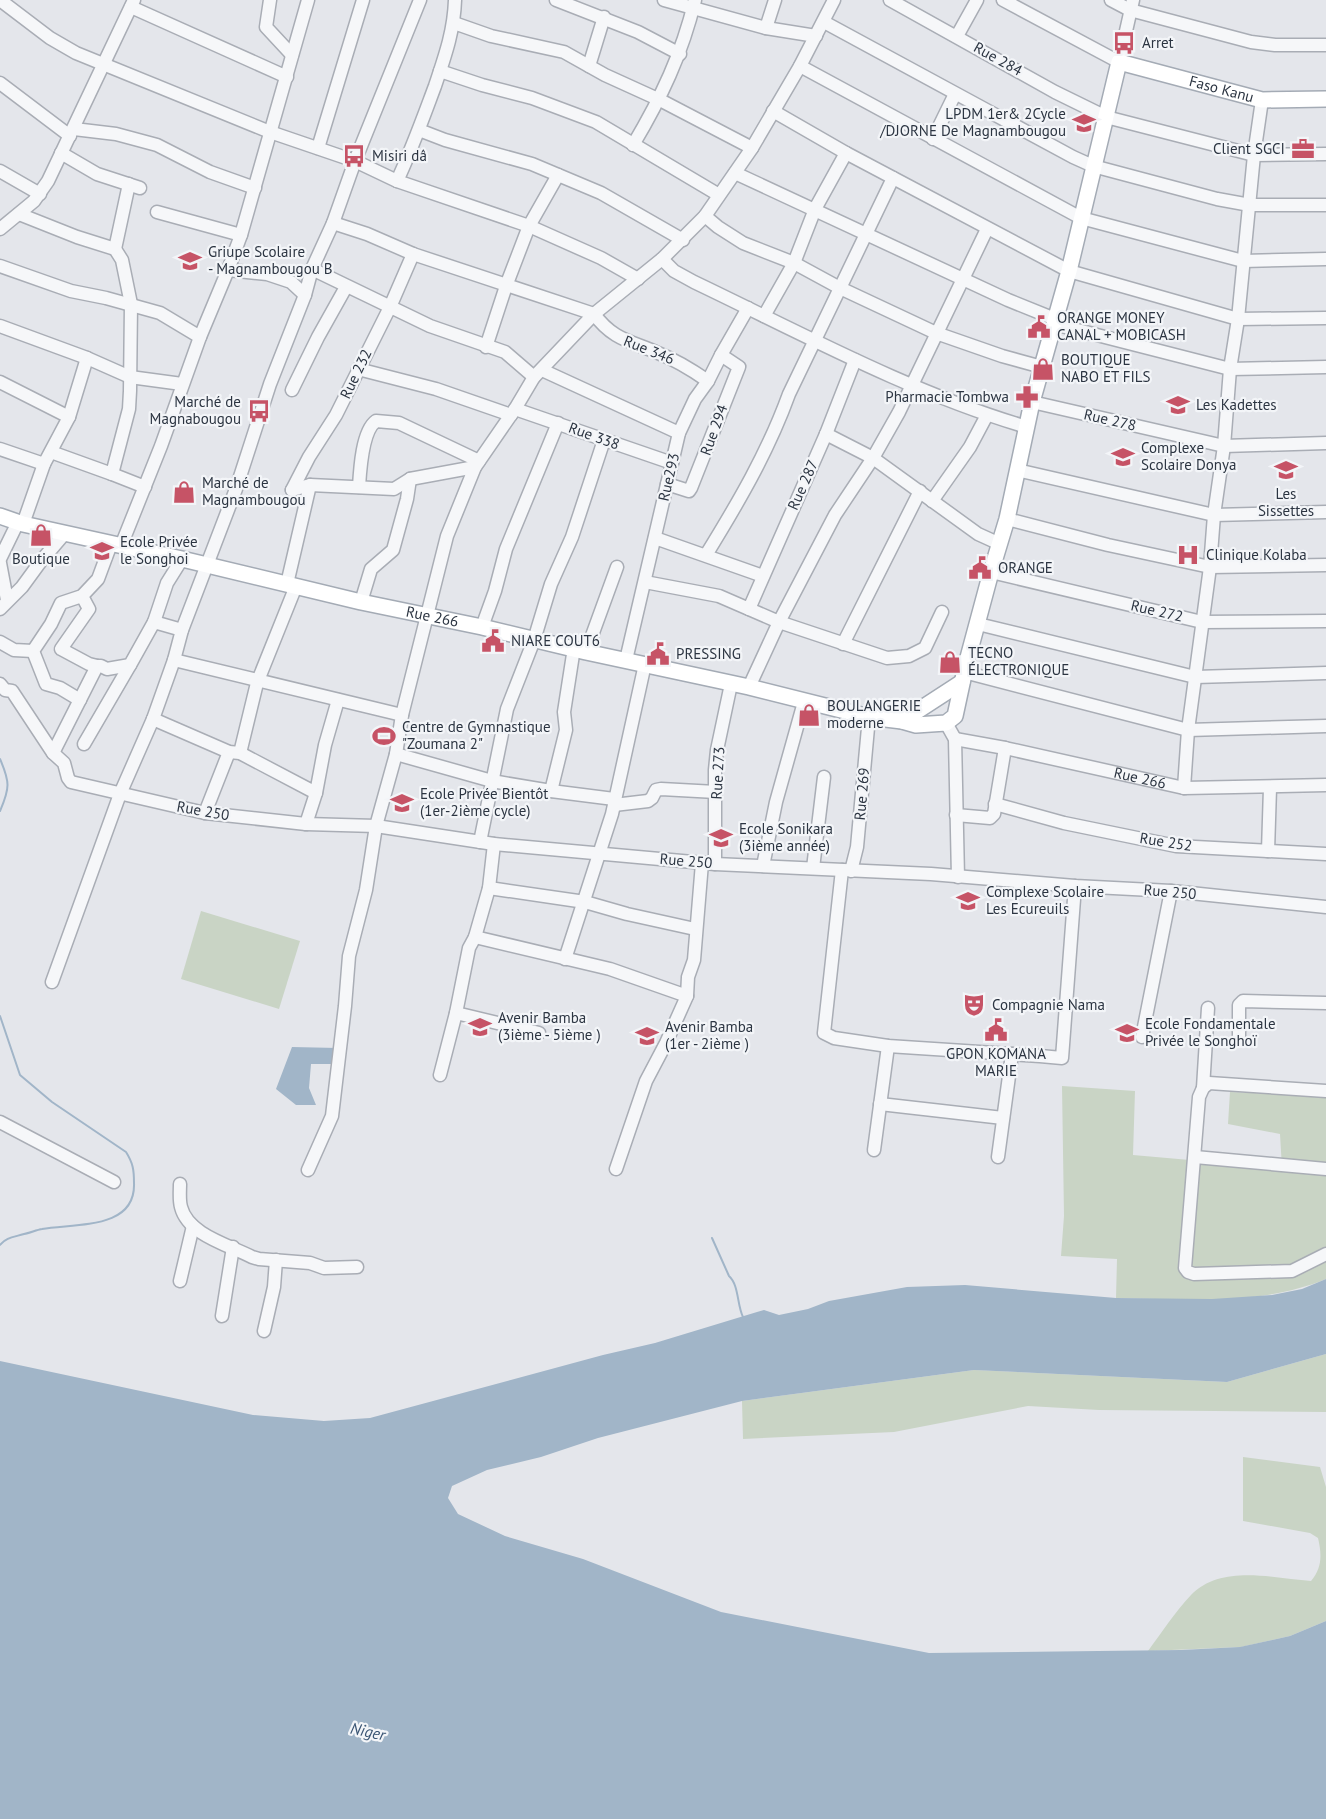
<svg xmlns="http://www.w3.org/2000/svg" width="1326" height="1819" font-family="'PT Sans',sans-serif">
	<rect width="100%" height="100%" fill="#e4e6eb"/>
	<g fill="#c9d4c5">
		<polygon points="201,911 300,941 279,1009 181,979"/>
		<path d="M1062,1086l73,5 -2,64 149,13 -2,-34 -52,-10 2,-32 96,4v183c-65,27 -140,20 -210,19l1,-39 -56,-3 3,-40z"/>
		<polygon points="1326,1354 1326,1412 1099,1410 1028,1406 894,1432 743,1439 742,1401 974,1370 1227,1382"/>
		<path d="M1243,1457l77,10 6,20v134l-36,15 -49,11 -93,4c14,-19 27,-39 43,-56 30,-31 81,-17 120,-14 11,-13 11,-26 7,-43l-8,-5 -67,-12z"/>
	</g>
	<g fill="#a1b5c8">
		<polygon points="292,1047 338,1048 332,1064 311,1064 309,1088 316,1105 296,1105 276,1089"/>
		<polygon points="1326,1279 1326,1354 1227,1382 974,1370 742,1401 598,1438 541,1457 487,1470 452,1486 448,1498 458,1514 505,1536 583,1559 721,1612 929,1653 1181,1650 1240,1647 1290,1636 1326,1621 1326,1819 0,1819 0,1361 253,1415 324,1421 370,1418 603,1355 655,1343 757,1312 764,1310 779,1315 808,1309 829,1301 907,1287 965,1285 1116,1298 1212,1299 1272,1295 1302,1289"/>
	</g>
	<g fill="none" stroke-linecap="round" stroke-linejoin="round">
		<g stroke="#a1b5c8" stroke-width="2">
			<path d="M0,759c10,23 10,29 0,52"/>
			<path d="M0,1016l20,59 32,27 74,50c7,11 8,18 8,31 2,48 -62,40 -92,46 -6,1 -12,4 -18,5 -9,3 -18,3 -24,11"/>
			<path d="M712,1238l17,38c10,9 8,29 14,41"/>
		</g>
		<g stroke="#a9adb5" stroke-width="15">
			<g id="minor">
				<polyline points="0,0 50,38 76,53 270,132 355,161 397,181 529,226 601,258 638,279"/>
				<polyline points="270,0 266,27 292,55"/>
				<polyline points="556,0 638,32 680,54"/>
				<polyline points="664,0 766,28 816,36"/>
				<polyline points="890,0 1055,92 1106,117 1254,155 1326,154"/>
				<polyline points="1003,0 1119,62 1133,0"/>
				<polyline points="1111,0 1130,10 1251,42 1275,45 1326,45"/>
				<polyline points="131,7 287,77"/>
				<polyline points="824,22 1073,157 1093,166 1217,199 1250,205 1326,205"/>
				<polyline points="454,23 491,36 564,52 605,75 660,100 752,148"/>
				<polyline points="766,28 775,0"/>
				<polyline points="957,36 977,0"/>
				<polyline points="589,66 604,17"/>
				<polyline points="800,66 1081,218 1243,261 1326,259"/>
				<polyline points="440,71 482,85 532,98 596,122 719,195"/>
				<polyline points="0,83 70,136"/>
				<polyline points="773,111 846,153 1069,271 1238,319 1326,318"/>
				<polyline points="74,129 116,134 157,145 210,172 255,188"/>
				<polyline points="419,130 445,140 532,164 601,193 683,240"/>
				<polyline points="933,139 955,94"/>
				<path d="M633,145c28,-47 49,-91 62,-145"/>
				<polyline points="318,148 363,0"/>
				<polyline points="61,153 97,174 140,188"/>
				<polyline points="0,171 40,194"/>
				<polyline points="735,173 1008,300 1055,319"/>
				<path d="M397,181c15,-32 26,-63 38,-95 10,-30 19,-55 20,-86"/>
				<polyline points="157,212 241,235"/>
				<polyline points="19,214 77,237 115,249 122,260 131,304 130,391 129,409 112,474 145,487"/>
				<polyline points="705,216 718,227 743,243 794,263 840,288 936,333 1002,356 1042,367"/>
				<path d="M333,223l34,11 46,20 181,60c19,26 37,27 64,39 18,7 34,17 50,28"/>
				<polyline points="0,229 34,201 48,181 134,0"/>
				<polyline points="115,249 129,184"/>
				<path d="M662,259l12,12 20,11c109,52 217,111 333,145"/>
				<polyline points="0,266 71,291 106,298 160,313 200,337"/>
				<polyline points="312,269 430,326 505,352 534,377"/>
				<polyline points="228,270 267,274 291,282 305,295"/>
				<polyline points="764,316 794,263 815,209 846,153"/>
				<polyline points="1054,324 1230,369 1326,367"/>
				<polyline points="0,326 87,358 130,377 182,384"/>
				<polyline points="486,347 506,286 529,226 558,175"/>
				<polyline points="358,369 436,389 511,415"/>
				<polyline points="542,370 679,433"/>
				<polyline points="0,382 69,417"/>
				<polyline points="292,390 318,337 346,287"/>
				<polyline points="1032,402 1224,446 1326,443"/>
				<polyline points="515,409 672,463"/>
				<polyline points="826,434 873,458 978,534 1000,544"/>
				<polyline points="0,449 44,464"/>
				<polyline points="51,452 112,474"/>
				<polyline points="1017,470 1214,515 1326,512"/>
				<polyline points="667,484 689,491 691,488 739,367 721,355"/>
				<path d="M359,487c1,-17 3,-56 17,-66l23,2 80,38"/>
				<polyline points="292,490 309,457 336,415 390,307 413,254"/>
				<polyline points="292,490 310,485 394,489 410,479 475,467"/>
				<polyline points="932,501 970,447 987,415"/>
				<polyline points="1007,519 1108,545 1210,567 1326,565"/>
				<polyline points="23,524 44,464 69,417 87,358"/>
				<polyline points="655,538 763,576"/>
				<polyline points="121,546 161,446 200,337 228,270 241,235 308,0"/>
				<path d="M706,555c32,-52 62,-103 83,-161l104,-216"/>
				<polyline points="0,559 18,522"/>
				<polyline points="0,563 7,600"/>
				<polyline points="991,572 1202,622 1326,621"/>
				<polyline points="645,582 719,596 779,622 887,658 909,656 925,648 942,612"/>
				<polyline points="287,584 310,485"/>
				<polyline points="82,596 89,609 61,649 89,664 97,666"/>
				<polyline points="361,602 371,569 393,550 407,499 410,479"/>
				<polyline points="0,609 22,587 41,561 65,533"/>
				<polyline points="749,609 826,434 855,360"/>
				<polyline points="154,622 167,583 182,559"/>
				<polyline points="978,624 1195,677 1326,673"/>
				<polyline points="482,627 495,591 506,549 558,423"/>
				<polyline points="0,642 14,650 33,651"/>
				<polyline points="843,644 920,491"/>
				<polyline points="586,652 617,567"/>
				<polyline points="174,660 402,715"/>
				<polyline points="626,660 679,433 695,399 708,381 721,355 748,308"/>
				<polyline points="964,672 1188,730 1326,726"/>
				<polyline points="0,684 5,690 12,691 53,753 64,763 68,778 71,782 205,813 306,824 376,826 494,844 715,864 931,874 1075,886 1171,891 1326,907"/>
				<polyline points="749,687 779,622 835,515 873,458 899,412 987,229"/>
				<polyline points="80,700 60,688 46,684 33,651 51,624 61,603 82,596 98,579 111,544"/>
				<polyline points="153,719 229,752 240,753 316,793 325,745 338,700"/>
				<polyline points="946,723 955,739 958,877"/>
				<path id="s1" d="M955,739l50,9 179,40 142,-3"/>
				<polyline points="84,744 130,665"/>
				<polyline points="53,753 97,666 101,666 107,669 130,665 154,622 182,630"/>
				<polyline points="240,753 257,683 296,586"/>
				<polyline points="396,754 492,781 551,791 614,799"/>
				<polyline points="1184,788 1188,730 1210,567 1214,515 1224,446 1230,369 1238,319 1254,155 1262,100"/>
				<polyline points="551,791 566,730 564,712 574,648"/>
				<polyline points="995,804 1064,823 1176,846 1326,854"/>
				<polyline points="614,805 648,801 652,798 656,790 661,789 716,792"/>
				<polyline points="205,813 229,752"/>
				<polyline points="956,815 990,818 994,814 1005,748"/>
				<polyline points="306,824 316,793"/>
				<polyline points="480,842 507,709 534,640 551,584 572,537 604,440"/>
				<polyline points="1268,851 1270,788"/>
				<polyline points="715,864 715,770 717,750 731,684"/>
				<polyline points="763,866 776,802 804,702"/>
				<polyline points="813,868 824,777"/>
				<polyline points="842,870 824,1033 834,1038 888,1046 1040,1056 1062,1058 1075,886"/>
				<polyline points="851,871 857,847 869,717"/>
				<polyline points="489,888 585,902 627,914 695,929"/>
				<polyline points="475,937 610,969 687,996"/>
				<polyline points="565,959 612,814 645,664"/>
				<polyline points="52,982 120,794 153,719 174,660 182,630 236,489 270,384 305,295 312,269 333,223 355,161 420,0"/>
				<polyline points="456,1013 539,1033"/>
				<polyline points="1239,1036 1239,1005 1243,1001 1326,1003"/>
				<polyline points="1142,1037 1171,891"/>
				<polyline points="440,1075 456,1013 469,948 475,937 489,888 494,844"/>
				<polyline points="1203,1088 1208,1008"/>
				<polyline points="1326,1091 1209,1083 1203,1088 1199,1097 1185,1268 1188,1272 1194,1274 1292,1271 1326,1254"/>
				<polyline points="880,1104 1003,1118"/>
				<polyline points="0,1122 114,1182"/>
				<polyline points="874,1150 888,1046"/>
				<polyline points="998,1157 1012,1054"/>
				<polyline points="1195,1157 1326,1169"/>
				<polyline points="616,1169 646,1081 666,1043 687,996 688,977 694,960 702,863"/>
				<polyline points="308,1170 332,1116 345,1006 349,956 366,890 376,826 396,754 402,715 447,536 475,467 515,409 534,377 594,314 662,259 705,216 752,148 800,66 834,0"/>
				<path d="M180,1184c0,7 -1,16 1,23 7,28 48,38 71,50l7,2 51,4 14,5 33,-1"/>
				<polyline points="180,1281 193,1226"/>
				<polyline points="222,1316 233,1247"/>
				<polyline points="264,1331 274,1287 276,1260"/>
			</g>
		</g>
		<g stroke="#a4abb5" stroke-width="18">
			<g id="major">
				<path id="s2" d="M0,516l23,8 159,35 179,43 121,25 104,25 163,35 120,30 33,4 14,4 30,-2 9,-7 11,-51 25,-93 16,-53 25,-117 37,-131 50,-209 143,38 64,-1"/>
				<polyline points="902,721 962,682"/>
			</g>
		</g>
		<use href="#minor" stroke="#f6f7f9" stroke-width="12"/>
		<use href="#major" stroke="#fff" stroke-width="15"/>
	</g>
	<defs>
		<g id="bus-bare" transform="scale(1.8)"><path d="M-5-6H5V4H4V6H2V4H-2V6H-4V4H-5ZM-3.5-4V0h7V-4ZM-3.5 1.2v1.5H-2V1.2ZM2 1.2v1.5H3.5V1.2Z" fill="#c65366" stroke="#f3f5f8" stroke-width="2.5" paint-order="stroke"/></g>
		<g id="school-bare" transform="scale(1.8)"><path d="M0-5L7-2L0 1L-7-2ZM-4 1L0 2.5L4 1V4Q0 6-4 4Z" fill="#c65366" stroke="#f3f5f8" stroke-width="2.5" paint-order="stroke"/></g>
		<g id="office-bare" transform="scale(1.8)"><path d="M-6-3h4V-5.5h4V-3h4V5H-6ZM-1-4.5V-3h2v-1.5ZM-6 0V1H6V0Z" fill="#c65366" stroke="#f3f5f8" stroke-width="2.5" paint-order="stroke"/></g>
		<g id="civic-bare" transform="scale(1.8)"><path d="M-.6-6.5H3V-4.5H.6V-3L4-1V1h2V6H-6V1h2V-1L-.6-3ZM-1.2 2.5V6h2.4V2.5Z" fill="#c65366" stroke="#f3f5f8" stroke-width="2.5" paint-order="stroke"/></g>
		<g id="shop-bare" transform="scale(1.8)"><path d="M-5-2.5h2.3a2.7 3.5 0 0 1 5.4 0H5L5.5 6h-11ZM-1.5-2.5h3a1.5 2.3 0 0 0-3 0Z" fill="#c65366" stroke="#f3f5f8" stroke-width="2.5" paint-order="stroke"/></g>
		<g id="pharmacy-bare" transform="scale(1.8)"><path d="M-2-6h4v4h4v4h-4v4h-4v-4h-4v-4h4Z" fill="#c65366" stroke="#f3f5f8" stroke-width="2.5" paint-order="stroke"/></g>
		<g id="hospital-bare" transform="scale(1.8)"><path d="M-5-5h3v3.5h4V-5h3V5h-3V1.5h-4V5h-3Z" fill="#c65366" stroke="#f3f5f8" stroke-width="2.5" paint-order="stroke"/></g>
		<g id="stadium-bare" transform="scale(1.8)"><path d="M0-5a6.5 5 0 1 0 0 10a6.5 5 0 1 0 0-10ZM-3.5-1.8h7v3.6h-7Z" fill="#c65366" stroke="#f3f5f8" stroke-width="2.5" paint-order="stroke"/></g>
		<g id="theatre-bare" transform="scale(1.8)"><path d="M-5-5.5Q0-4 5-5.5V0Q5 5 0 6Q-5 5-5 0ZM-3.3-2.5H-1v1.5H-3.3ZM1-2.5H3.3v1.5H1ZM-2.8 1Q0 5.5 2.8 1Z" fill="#c65366" stroke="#f3f5f8" stroke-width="2.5" paint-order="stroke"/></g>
	</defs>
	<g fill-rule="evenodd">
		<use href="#bus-bare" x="1124" y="43"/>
		<use href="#school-bare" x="1084" y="123"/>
		<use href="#office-bare" x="1303" y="149"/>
		<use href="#bus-bare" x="354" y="156"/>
		<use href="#school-bare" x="190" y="261"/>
		<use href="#civic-bare" x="1039" y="327"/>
		<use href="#shop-bare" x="1043" y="369"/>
		<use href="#pharmacy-bare" x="1027" y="397"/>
		<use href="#school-bare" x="1178" y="405"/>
		<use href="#bus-bare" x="259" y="411"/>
		<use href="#school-bare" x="1123" y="457"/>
		<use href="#school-bare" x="1286" y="470"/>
		<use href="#shop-bare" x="184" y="492"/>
		<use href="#shop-bare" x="41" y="535"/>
		<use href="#school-bare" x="102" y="551"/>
		<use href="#hospital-bare" x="1188" y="555"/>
		<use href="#civic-bare" x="980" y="568"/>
		<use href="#civic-bare" x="493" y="641"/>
		<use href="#civic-bare" x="658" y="654"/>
		<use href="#shop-bare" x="950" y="662"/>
		<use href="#shop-bare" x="809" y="715"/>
		<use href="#stadium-bare" x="384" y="736"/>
		<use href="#school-bare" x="402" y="803"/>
		<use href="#school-bare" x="721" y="838"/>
		<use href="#school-bare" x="968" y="901"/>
		<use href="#theatre-bare" x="974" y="1005"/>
		<use href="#school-bare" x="480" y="1027"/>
		<use href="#civic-bare" x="996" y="1030"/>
		<use href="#school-bare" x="1127" y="1033"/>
		<use href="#school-bare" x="647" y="1036"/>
	</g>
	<g text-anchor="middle" stroke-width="4.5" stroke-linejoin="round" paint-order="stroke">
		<g font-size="15" fill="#2c3542" stroke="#f3f5f8" text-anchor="start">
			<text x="1142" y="48">Arret</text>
			<text x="1066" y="119" text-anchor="end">LPDM 1er&amp; 2Cycle<tspan x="1066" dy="17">/DJORNE De Magnambougou</tspan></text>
			<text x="1285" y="154" text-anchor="end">Client SGCI</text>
			<text x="372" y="161">Misiri dâ</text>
			<text x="208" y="257">Griupe Scolaire<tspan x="208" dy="17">- Magnambougou B</tspan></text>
			<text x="1057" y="323">ORANGE MONEY<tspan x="1057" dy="17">CANAL + MOBICASH</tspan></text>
			<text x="1061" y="365">BOUTIQUE<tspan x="1061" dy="17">NABO ET FILS</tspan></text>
			<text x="1009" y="402" text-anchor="end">Pharmacie Tombwa</text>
			<text x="241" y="407" text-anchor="end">Marché de<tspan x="241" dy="17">Magnabougou</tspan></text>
			<text x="1196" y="410">Les Kadettes</text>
			<text x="1141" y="453">Complexe<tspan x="1141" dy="17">Scolaire Donya</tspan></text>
			<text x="202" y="488">Marché de<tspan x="202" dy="17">Magnambougou</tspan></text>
			<text x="1286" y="499" text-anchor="middle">Les<tspan x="1286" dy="17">Sissettes</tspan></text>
			<text x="120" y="547">Ecole Privée<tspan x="120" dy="17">le Songhoi</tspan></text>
			<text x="1206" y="560">Clinique Kolaba</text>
			<text x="41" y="564" text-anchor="middle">Boutique</text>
			<text x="998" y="573">ORANGE</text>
			<text x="511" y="646">NIARE COUT6</text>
			<text x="968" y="658">TECNO<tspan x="968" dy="17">ÉLECTRONIQUE</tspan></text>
			<text x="676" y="659">PRESSING</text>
			<text x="827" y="711">BOULANGERIE<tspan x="827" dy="17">moderne</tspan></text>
			<text x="402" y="732">Centre de Gymnastique<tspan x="402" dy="17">"Zoumana 2"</tspan></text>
			<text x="420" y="799">Ecole Privée Bientôt<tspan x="420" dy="17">(1er-2ième cycle)</tspan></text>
			<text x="739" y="834">Ecole Sonikara<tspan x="739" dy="17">(3ième année)</tspan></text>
			<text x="986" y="897">Complexe Scolaire<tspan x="986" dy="17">Les Ecureuils</tspan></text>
			<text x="992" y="1010">Compagnie Nama</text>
			<text x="498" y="1023">Avenir Bamba<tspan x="498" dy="17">(3ième - 5ième )</tspan></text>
			<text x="1145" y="1029">Ecole Fondamentale<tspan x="1145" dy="17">Privée le Songhoï</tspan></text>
			<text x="665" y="1032">Avenir Bamba<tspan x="665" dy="17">(1er - 2ième )</tspan></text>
			<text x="996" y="1059" text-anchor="middle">GPON KOMANA<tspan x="996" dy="17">MARIE</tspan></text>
		</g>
		<g font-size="15" fill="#2c3542" stroke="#f3f5f8">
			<text transform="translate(998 59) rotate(29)" y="5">Rue 284</text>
			<text dy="5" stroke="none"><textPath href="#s2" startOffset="1762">Faso Kanu</textPath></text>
			<text transform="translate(649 350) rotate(22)" y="5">Rue 346</text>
			<text transform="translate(356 374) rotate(-64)" y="5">Rue 232</text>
			<text transform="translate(1110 420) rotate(13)" y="5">Rue 278</text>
			<text transform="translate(714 430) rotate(-70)" y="5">Rue 294</text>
			<text transform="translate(594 436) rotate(20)" y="5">Rue 338</text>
			<text transform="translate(669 477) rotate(-77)" y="5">Rue293</text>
			<text transform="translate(803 485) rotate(-66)" y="5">Rue 287</text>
			<text transform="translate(1157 611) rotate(13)" y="5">Rue 272</text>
			<text dy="5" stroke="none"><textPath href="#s2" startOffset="444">Rue 266</textPath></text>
			<text transform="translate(718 773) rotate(-87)" y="5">Rue 273</text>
			<text dy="5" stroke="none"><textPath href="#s1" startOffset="189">Rue 266</textPath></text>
			<text transform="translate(862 794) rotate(-85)" y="5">Rue 269</text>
			<text transform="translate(203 811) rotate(10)" y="5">Rue 250</text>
			<text transform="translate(1166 842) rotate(9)" y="5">Rue 252</text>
			<text transform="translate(686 861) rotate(5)" y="5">Rue 250</text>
			<text transform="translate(1170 892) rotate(5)" y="5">Rue 250</text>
		</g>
		<g font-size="16" font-style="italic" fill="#395473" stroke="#f3f5f8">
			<text transform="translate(368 1731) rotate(12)" y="6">Niger</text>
		</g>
	</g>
</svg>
